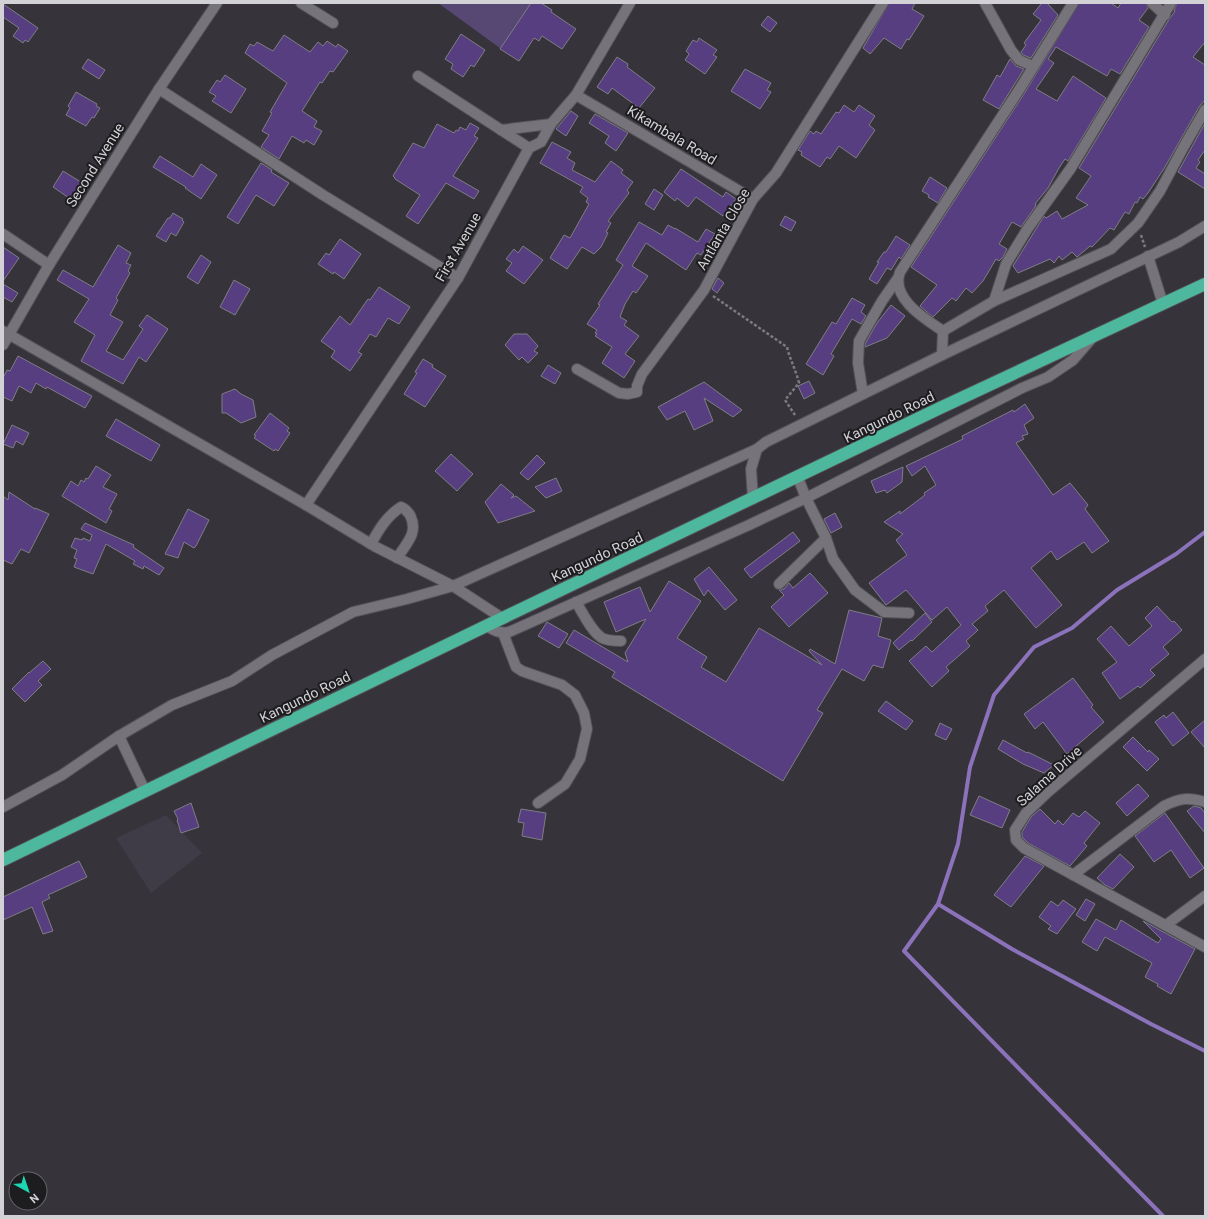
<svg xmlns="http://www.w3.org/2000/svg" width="1208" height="1219" font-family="Roboto,sans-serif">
	<rect width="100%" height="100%" fill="#36343a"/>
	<polygon fill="#3f3c47" points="166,815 202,853 151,893 116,838"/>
	<polygon fill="#564873" points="438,3 541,3 504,51"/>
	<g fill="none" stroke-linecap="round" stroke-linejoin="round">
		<g stroke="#8b72bb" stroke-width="4">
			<polyline points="938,904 1012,949 1151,1024 1205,1051"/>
			<polyline points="1163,1216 904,951 938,904 958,844 970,767 994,695 1034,647 1072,628 1117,590 1176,554 1205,532"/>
		</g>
	</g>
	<g fill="#573e81" stroke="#7e7d83">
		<polygon points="531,3 541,3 552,10 551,12 576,29 562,49 542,36 539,41 534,38 519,61 500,49"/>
		<polygon points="889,3 915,3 912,9 924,16 909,40 907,39 901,49 884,38 870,54 863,48"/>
		<polygon points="1042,3 1047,3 1058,15 1031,58 1023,55 1021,52 1026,45 1024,43 1041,20 1033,14"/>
		<polygon points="1079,3 1111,3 1118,8 1121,3 1146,3 1148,8 1139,20 1149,27 1120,74 1111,69 1107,76 1056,47 1048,59 1054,63 1036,89 1057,101 1073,76 1106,98 1068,161 1065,159 1059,168 1048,188 1035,204 1036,204 1035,207 1021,227 1012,222 999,244 1007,249 1003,257 999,261 996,259 983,281 972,293 966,288 956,301 952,298 933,317 920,306 937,285 911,267 1024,94"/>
		<polygon points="1177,3 1205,3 1205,42 1193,57 1205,65 1205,100 1199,107 1165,167 1148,193 1143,199 1140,197 1137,203 1135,202 1129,214 1125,212 1114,230 1110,228 1092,247 1090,246 1077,257 1072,252 1062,260 1059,256 1054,263 1050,259 1018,273 1013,266 1044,216 1046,218 1057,211 1062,219 1088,205 1076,198 1091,176 1079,168 1168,21 1175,11 1174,11"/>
		<polygon points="3,4 38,28 28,42 25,40 23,43 13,36 19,28 3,17"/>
		<polygon points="768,16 777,23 770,32 761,25"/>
		<polygon points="461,34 485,50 474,67 471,65 463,77 451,69 453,64 445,59"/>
		<polygon points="284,35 310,52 318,42 323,46 327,41 336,47 338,44 348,51 333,72 330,71 322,83 320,82 302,111 317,121 314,127 322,131 314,145 306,140 304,143 292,136 279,159 261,147 269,135 262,131 272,113 270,112 287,83 245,53 250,44 254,46 257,42 273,51"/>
		<polygon points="699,38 717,50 713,55 717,57 705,74 685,60 689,54 686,51 693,40 697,42"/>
		<polygon points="617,57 628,64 627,67 655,88 639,108 612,88 608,94 597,87"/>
		<polygon points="88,59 105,70 99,79 82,68"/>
		<polygon points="1010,59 1016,66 1024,69 999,109 983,100 997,75 1000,77"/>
		<polygon points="745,69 771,83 767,90 771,92 760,109 731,91"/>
		<polygon points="225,75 246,89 231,113 212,101 216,96 209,92 217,80 220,82"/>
		<polygon points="76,92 97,104 96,106 100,108 94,118 92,117 86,126 66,115 70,108 68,106"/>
		<polygon points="844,105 854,112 859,105 875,116 869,125 875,130 856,158 839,146 830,159 827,157 820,167 801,155 802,152 798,150 810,131 814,134 816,131 821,134 836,112 839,113"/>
		<polygon points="571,111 578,116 566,136 556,129"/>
		<polygon points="595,114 628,133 616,151 605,143 609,136 589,123"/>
		<polygon points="470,123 479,128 474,136 478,138 453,176 479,191 474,199 446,183 418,224 406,216 420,195 395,179 395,178 393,176 413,143 424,148 437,124 454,133 456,130 458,131 460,127 466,130"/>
		<polygon points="1205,123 1205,150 1198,160 1200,162 1196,168 1205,174 1205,189 1178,172"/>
		<polygon points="552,142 571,152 567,158 575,163 572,170 595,182 611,161 623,170 621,173 633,182 627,190 629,193 608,221 611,223 606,232 608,233 601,247 594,254 582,247 567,269 550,258 564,235 570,238 589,204 586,202 588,198 580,192 583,187 540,163"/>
		<polygon points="160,156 193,177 201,164 217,175 201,199 185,188 186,187 153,167"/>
		<polygon points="261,163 272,170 271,172 289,183 274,206 256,195 238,224 227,217"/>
		<polygon points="681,169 723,197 726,192 736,199 723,216 696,197 688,207 677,198 675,201 664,192"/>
		<polygon points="63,171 84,184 72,200 53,187"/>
		<polygon points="930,177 947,188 938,203 928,197 929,195 922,191"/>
		<polygon points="654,189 663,195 654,210 645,204"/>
		<polygon points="173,213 183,219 182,220 184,222 176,236 171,233 166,242 156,236 168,218 170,218"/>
		<polygon points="785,216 796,222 791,231 780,225"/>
		<polygon points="639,222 662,235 668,225 675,229 675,228 698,242 706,229 715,234 701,255 697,253 686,270 646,243 632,266 648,276 636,293 633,291 625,304 620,317 627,321 624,325 639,336 625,354 635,361 624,378 602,363 612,347 595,336 597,334 595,333 597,330 587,324 600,305 598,304 623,265 616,260"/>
		<polygon points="896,236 910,245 901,259 899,257 891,270 887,268 877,284 869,279 879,262 877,262 884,252 886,252"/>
		<polygon points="340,239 361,254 344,279 334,272 333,274 318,264 326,253 329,255"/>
		<polygon points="118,245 131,253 126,263 131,265 128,271 130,273 116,298 118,300 110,315 123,322 106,351 123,360 143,329 139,326 147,315 168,329 146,362 139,357 123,384 81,361 95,335 74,322 89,299 57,280 63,270 93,287"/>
		<polygon points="523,246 543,260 524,284 506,271 512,263 506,259 514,249 518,253"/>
		<polygon points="3,247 19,258 3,281"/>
		<polygon points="201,255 211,262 198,284 187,277"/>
		<polygon points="718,278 724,283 717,293 712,289"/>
		<polygon points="234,280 250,289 235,315 220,307"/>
		<polygon points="3,284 18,293 12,302 3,297"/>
		<polygon points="379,287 410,307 399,324 388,318 376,337 370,334 358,352 362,354 350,371 331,357 335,351 321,341 340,316 350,325 368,299 370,300"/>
		<polygon points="852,298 865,305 861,312 866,316 861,324 852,319 831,354 834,356 823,375 806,364 832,322 836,324"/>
		<polygon points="891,305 905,316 887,338 865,347 865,344 877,323"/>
		<polygon points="514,334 527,334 538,346 534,351 538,353 528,363 522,357 519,360 505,345"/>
		<polygon points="18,356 92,396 85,408 47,387 46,389 36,383 31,393 19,386 12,401 3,397 3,378 7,370 10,371"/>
		<polygon points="423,359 433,365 432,367 446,376 425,407 404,394 417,373 415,372"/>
		<polygon points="548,365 561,373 555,384 541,376"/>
		<polygon points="809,381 815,393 804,399 798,386"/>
		<polygon points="704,382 742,410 733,417 704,398 713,421 694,430 685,411 667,420 658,407"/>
		<polygon points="235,389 241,394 253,400 256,417 241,423 226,413 222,413 222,394"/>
		<polygon points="1025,404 1034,418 1024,425 1028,434 1022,436 1024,439 1016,443 1053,495 1070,483 1088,505 1085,509 1109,541 1092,553 1084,542 1057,560 1051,551 1031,568 1062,605 1036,628 1004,590 985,606 988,611 972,624 978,630 966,641 970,646 946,667 949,671 932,687 909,661 926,646 932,652 961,625 947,607 932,620 906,590 886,605 869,583 907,555 896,540 903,534 884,522 900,511 900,514 925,495 924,493 936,485 925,466 912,476 906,466 963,439 962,436 1013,410 1014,412"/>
		<polygon points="270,413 289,428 287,431 290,433 278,451 275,449 274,451 254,438 256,436 254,435"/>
		<polygon points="116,419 160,445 151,461 106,436"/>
		<polygon points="12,425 29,433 23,445 16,441 13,448 3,444"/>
		<polygon points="451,454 473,474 457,491 435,471"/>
		<polygon points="537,455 545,463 528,480 520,473"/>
		<polygon points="96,466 111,475 103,487 117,494 109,509 112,511 106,523 62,496 71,481 78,486 81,480 84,482 86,478 88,479"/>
		<polygon points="903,467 902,482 887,493 885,490 876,493 871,481"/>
		<polygon points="556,478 562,491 546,498 535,487"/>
		<polygon points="501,484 514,495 511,498 516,496 535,511 498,523 485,502"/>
		<polygon points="9,492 35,509 35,508 49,514 29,553 21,549 12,564 3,560 3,496 8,500"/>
		<polygon points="188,509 209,520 196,546 194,548 184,542 178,558 165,554"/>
		<polygon points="835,513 842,527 831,533 824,519"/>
		<polygon points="85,523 134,545 133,547 164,568 159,575 144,566 143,569 133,564 135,561 106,544 93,574 74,567 77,559 74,558 77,550 71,547 75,538 82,540 83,538 90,541 92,535 81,529"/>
		<polygon points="793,532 800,541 751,578 744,569"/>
		<polygon points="709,567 737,600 725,610 708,590 704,596 694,579"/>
		<polygon points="810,573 828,593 789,627 771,607 784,595 779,590 784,589 789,583 793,588"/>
		<polygon points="669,581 701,601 677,638 707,657 701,667 726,682 759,628 822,665 809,651 810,649 835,664 849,610 882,618 878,636 891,640 883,668 873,665 864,681 842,669 817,710 823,713 783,781 612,677 615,672 566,643 574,630 628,662 625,653 646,619 616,632 604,602 640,587 650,612"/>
		<polygon points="1157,606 1172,622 1174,621 1182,630 1163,647 1169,654 1150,670 1155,675 1140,688 1138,686 1120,699 1102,673 1117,662 1097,639 1111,626 1129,646 1152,626 1145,618"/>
		<polygon points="925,613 932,622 912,641 911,640 899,650 893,643"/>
		<polygon points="547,622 568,634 559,648 538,636"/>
		<polygon points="43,661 51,669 38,681 42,685 25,702 12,689 29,672 29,673"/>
		<polygon points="1073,678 1093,705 1091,707 1104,722 1067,754 1043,722 1035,729 1024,714"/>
		<polygon points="886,701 913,721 906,730 878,711"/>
		<polygon points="1173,712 1189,733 1173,746 1155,722 1164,715 1166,718"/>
		<polygon points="1205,720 1205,748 1191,732"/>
		<polygon points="940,723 952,729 946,740 935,735"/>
		<polygon points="1133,737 1148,752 1149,750 1159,759 1147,771 1123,747"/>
		<polygon points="1003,740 1027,753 1028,752 1054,765 1044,773 1023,764 998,749"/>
		<polygon points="1138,784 1149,796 1127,816 1116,803"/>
		<polygon points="979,796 1010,810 1002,828 970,815"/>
		<polygon points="191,803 199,827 181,833 177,820 178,819 174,811"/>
		<polygon points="1194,806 1201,808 1205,813 1205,833 1187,811"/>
		<polygon points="521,809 546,813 542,840 522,836 524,823 518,822"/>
		<polygon points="1040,809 1055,824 1058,820 1063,825 1073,813 1079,817 1085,811 1100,823 1084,843 1087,846 1070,866 1028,843 1022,837 1022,832 1031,817"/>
		<polygon points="1165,813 1204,868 1190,878 1171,850 1154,862 1135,836"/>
		<polygon points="1120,854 1134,867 1113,889 1105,885 1097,878"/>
		<polygon points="1025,856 1044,866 1011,907 994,895"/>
		<polygon points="79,861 87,877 48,895 50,898 42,902 53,931 43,934 32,907 3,920 3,897"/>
		<polygon points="1086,899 1095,904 1085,921 1076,915"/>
		<polygon points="1063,900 1076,909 1057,934 1048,929 1051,926 1039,917 1051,901 1058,906"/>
		<polygon points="1096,919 1116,930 1121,920 1158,943 1161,939 1143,921 1195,949 1171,994 1157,986 1158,984 1145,977 1152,963 1105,937 1097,951 1082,942"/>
	</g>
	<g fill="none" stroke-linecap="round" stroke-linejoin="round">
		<g stroke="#535257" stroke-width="12">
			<g id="minor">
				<polyline points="301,3 333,23"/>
				<polyline points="985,3 1011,50 1019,60 1033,66"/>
				<polyline points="1152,3 1165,15"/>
				<polyline points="418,76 529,148"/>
				<polyline points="159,89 323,195 458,278"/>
				<polyline points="576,95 753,199"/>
				<polyline points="501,130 551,124"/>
				<polyline points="3,234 49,265"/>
				<polyline points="1148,256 1163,304"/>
				<polyline points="994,301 1111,249 1138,223 1160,191 1183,148 1205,110"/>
				<polyline points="3,331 306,505 376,547 453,586 502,618"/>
				<path d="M943,331c-18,-12 -53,-33 -43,-59l119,-182 54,-87"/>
				<polyline points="3,345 49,265 159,89 217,3"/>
				<polyline points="942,355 943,331 994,301 1006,264 1028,228 1071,168 1171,3"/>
				<polyline points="577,369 619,393 628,394 637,392 637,386 642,374 704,290 753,199 776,173 883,3"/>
				<polyline points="863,394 858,363 859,341 882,301 898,278"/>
				<polyline points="798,478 806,498 826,538 833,559 855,590 884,612 909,613"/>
				<polyline points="753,499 751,469 757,449 766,442 942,355 1179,242 1205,226"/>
				<polyline points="306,505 458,278 529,148 541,142 551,124 576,95 630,3"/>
				<path d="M371,544c8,-15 16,-28 30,-37 5,2 6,4 9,8 9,18 -4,29 -13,43"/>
				<polyline points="779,584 826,538"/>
				<path d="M576,602c7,11 15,29 26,36 6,3 13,3 19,3"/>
				<path d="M486,626c8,4 14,8 23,6l240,-107 57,-27 216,-110 26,-11 25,-17 20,-23"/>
				<polyline points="503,633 516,667 522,671 562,685 575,695 584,713 587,729 580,759 565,784 538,803"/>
				<polyline points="1205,659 1048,792 1026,813 1015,830 1016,840 1024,848 1205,947"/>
				<polyline points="119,736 145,791"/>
				<polyline points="3,807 62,775 119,736 172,705 232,681 272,655 353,612 407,599 453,586 757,449"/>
				<path d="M1073,875l91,-69c16,-8 24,-9 41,-4"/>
				<polyline points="1166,925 1205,896"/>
			</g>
		</g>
		<g stroke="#535257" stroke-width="14">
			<polyline id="highway" points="3,860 486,626 940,408 1205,284"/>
		</g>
		<g stroke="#7b7a7f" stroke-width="2.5" stroke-dasharray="3 2" stroke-linecap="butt">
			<polyline points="1141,235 1145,247"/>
			<path d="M713,296l74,51c3,13 9,23 12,36l-14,17 10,15"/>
		</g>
		<use href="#minor" stroke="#76747a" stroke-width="10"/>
		<use href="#highway" stroke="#4db89d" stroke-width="12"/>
	</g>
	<g text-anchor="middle" stroke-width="4" stroke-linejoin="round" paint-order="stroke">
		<g font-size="14" fill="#d2d1d5" stroke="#1d1c1f">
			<text transform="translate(672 135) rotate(31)" y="5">Kikambala Road</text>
			<text transform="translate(95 165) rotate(-58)" y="5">Second Avenue</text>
			<text transform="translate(723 229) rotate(-60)" y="5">Antlanta Close</text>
			<text transform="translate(458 247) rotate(-60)" y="5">First Avenue</text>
			<text transform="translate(889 417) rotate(-26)" y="5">Kangundo Road</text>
			<text transform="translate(597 557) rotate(-25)" y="5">Kangundo Road</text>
			<text transform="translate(305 697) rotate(-26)" y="5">Kangundo Road</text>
			<text transform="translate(1049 776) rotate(-42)" y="5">Salama Drive</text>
		</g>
	</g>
	<rect width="1208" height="1219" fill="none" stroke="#d2d1d5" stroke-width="8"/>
	<g transform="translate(28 1191) rotate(140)"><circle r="19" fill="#1d1c1f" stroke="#656468"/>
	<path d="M0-3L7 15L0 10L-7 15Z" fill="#1dd5b1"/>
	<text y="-6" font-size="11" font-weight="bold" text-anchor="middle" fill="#d2d1d5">N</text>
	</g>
</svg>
